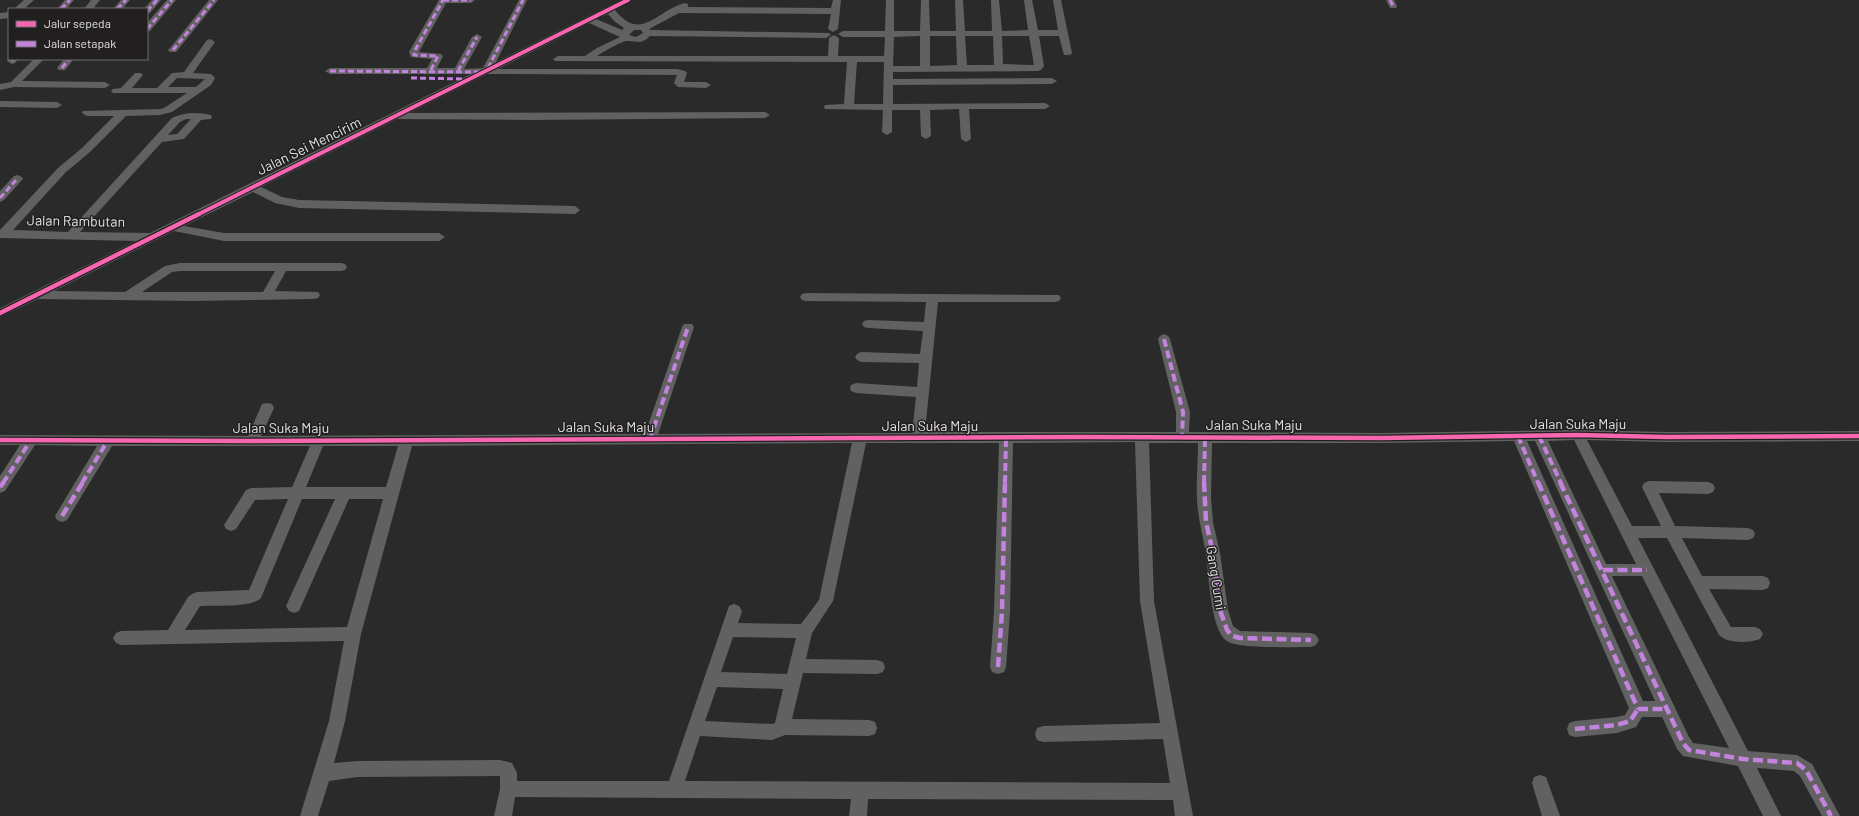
<svg xmlns="http://www.w3.org/2000/svg" width="1859" height="816" font-family="Barlow,sans-serif">
	<rect width="100%" height="100%" fill="#2a2a2a"/>
	<g fill="none" stroke-linecap="round" stroke-linejoin="round">
		<g fill="#616161" fill-rule="evenodd">
			<polygon points="24,0 34,0 24,9 14,9"/>
			<polygon points="65,0 74,0 66,9 57,9"/>
			<polygon points="91,0 100,0 93,9 84,9"/>
			<polygon points="121,0 130,0 122,9 113,9"/>
			<polygon points="152,0 161,0 150,13 147,14 147,9 144,9"/>
			<polygon points="167,0 176,0 150,31 147,32 147,23"/>
			<polygon points="209,0 218,0 176,52 170,52 168,50 170,48"/>
			<path d="M439,0h36l-4,3h-25l-27,49 22,2 2,2 -6,12h18l17,-31 5,-3 5,3 -18,32 19,-1 36,-68h8l-31,62 125,-62h11l-17,10c26,33 42,0 70,-7l3,1v3l143,1 2,-8h8l-3,29 -5,3 -5,-3 3,-15 -152,-1 -30,16 2,1 178,3 2,2 -5,3 -176,-2c-10,10 -13,4 -24,5 -6,1 -23,11 -29,15h231l1,-18 5,-3 5,3 -1,18h46l1,-19h-42l-5,-3 5,-3h42l1,-31h8v31h26l1,-31h8l1,31h26l-1,-31h8l2,31h27l-1,-31h8l3,31 26,-1 -4,-30h8l6,30h20l-5,-30h8l11,53 -2,2h-6l-5,-19h-20l5,30 -3,4 -3,1 -145,1v7l159,-1 5,3 -5,3 -159,1v19l152,-1 5,3 -5,3h-76l2,30 -5,3 -5,-3 -2,-30 -29,1 1,26 -5,3 -5,-3 -1,-26h-28v22l-5,3 -5,-3 1,-22 -58,-1 -1,-2 1,-2 19,-1 3,-42 -292,-1 -2,-2 5,-3h27l12,-8 23,-11 -31,-14 -91,46h179l8,2 2,2 -3,9h22l5,3 -5,3 -28,-1 -4,-4 3,-8 -190,-1 -78,39 356,-1 5,3 -5,3 -235,2 -133,-1 -136,68 21,10 17,3 276,6 5,4 -5,4 -276,-6 -24,-5 -22,-11 -69,34 40,7h215l6,4 -6,4h-215l-50,-10 -120,60 71,1 40,-26 15,-3h161l4,1 2,3 -2,3 -4,1h-55l-11,20 43,1 2,3 -2,3 -4,1 -122,2 -154,-2 -38,18v-9l136,-67 -136,-3v-8l58,-62 24,-20 32,-32h-27l-5,-3 1,-2 77,-2 4,-1 23,-15h-74l-2,-2 2,-2 8,-1 14,-15h6l2,2 -11,13h25l15,-15 12,-1 23,-32 3,-1 5,3 -22,31 18,1 4,4 -4,7 -39,27 -12,3 -34,1 -36,36 -24,20 -53,58 55,2 104,-114c12,-6 26,-6 39,-3l1,2 -1,2 -10,1 -17,19 -22,3 -82,90 70,1 321,-159h-141l-5,-3 5,-3h97l5,-9 -21,-2 -2,-5zM608,14l6,7 10,7 -2,2 -26,-11zM634,30h7l2,3 -7,4 -7,-2zM920,36v30h-27l1,-29zM930,36h26l1,29 -27,1zM965,36h28l1,29h-27zM1002,36h27l5,29 -31,-1zM857,62h27l-1,42h-29zM177,78l28,1 -9,8h-28zM186,119h5l-14,15 -9,1 12,-13zM180,271h95l-12,21h-121l30,-20z"/>
			<polygon points="1386,0 1394,0 1397,6 1396,8 1390,8"/>
			<polygon points="9,12 9,18 0,19 0,13"/>
			<polygon points="9,58 9,59 18,59 15,63 12,64 7,61"/>
			<polygon points="34,59 44,59 22,81 105,82 110,85 105,88 14,87 0,90 0,84 11,82"/>
			<polygon points="64,59 74,59 65,70 59,70 57,68"/>
			<polygon points="0,101 57,102 62,105 57,108 0,107"/>
			<polygon points="18,175 23,178 22,180 4,200 0,202 0,191 14,176"/>
			<path d="M806,293l253,2 2,3 -2,3 -4,1h-117l-13,130h251v-20l-18,-73 2,-3 4,-2 4,2 2,3 20,73 -1,20 193,1 196,-3 88,2 193,-1v10l-193,1 -79,-2 45,86h29l-19,-39 2,-4 5,-2 59,1 5,2 2,4 -2,4 -5,2 -49,-1 16,33 73,2 5,2 2,4 -2,4 -5,2 -66,-2 20,38h61l5,2 2,5 -2,5 -5,2 -54,-1 22,38h24l5,2 3,5 -3,5c-11,4 -32,5 -41,-4l-52,-97h-29l110,213 49,4 15,9 28,52h-18l-22,-40 -6,-5 -37,-3 24,48h-18l-25,-50 -55,-10 -6,-7 -15,-32h-20l-6,10 -19,6 -42,4 -6,-2 -2,-6 2,-6 6,-2 42,-4 8,-2 4,-7 -115,-267 -132,2h-170l-1,55 2,24 7,31 8,57 5,16 7,5 71,2 5,2 3,5 -3,5 -5,2c-16,0 -73,2 -84,-6 -17,-11 -18,-68 -21,-87 -3,-18 -8,-35 -9,-54 -1,-19 1,-38 1,-57h-49l5,158 39,215h-18l-2,-16 -305,-1 -1,17h-18l2,-17 -336,-2 -3,19h-18l6,-27v-13l-143,1 -28,4 -11,35h-18l29,-95 15,-80 -223,4 -5,-2 -3,-5 3,-5 5,-2 47,-1 20,-33 4,-3 5,-2 52,-2 39,-91 -33,1 -19,29 -5,2 -5,-2 -2,-4 22,-35 5,-2 41,-1 18,-41h-198l-45,74 -5,2 -5,-2 -2,-4 42,-70 -62,-1 -30,46 -5,2v-17l20,-31h-20v-10l248,1 14,-32 5,-1 5,1 2,4 -13,28 384,-2 37,-107 2,-3h8l2,3 -36,107 254,-1 4,-36 -60,-4 -5,-2 -1,-3 1,-3 5,-2 61,4 2,-24 -58,-1 -4,-2 -2,-3 2,-3 4,-2 59,2 3,-23 -55,-3 -4,-1 -2,-3 2,-3 4,-1 56,2 2,-20 -120,-1 -4,-1 -2,-3 2,-3zM1574,440l62,124h-30l-58,-123zM1527,441h8l120,260h-12zM1135,442l5,159 20,122 -117,3 -6,2 -2,6 2,6 6,2 120,-3 7,44 -485,-2 15,-45 72,4 13,-5 84,1 6,-2 2,-6 -2,-6 -6,-2 -77,-1 11,-46 74,1 6,-2 2,-5 -2,-5 -6,-2 -71,-1 6,-26 21,-32 33,-158h133l-5,169 -4,55 2,5 6,2 6,-2 2,-5 4,-55 3,-169zM852,443l-33,157 -18,24 -63,-1 4,-12 -3,-5 -5,-2 -5,2 -60,175h-152v-8l-5,-10 -12,-3 -143,1 -23,2 11,-42 16,-87 51,-188zM323,446h75l-12,41h-80zM302,499h33l-49,107 3,5 5,2 5,-2 50,-112h34l-36,128 -162,3 15,-24c15,-1 51,2 61,-8zM1612,576h30l87,172 -36,-5 -4,-6zM733,637l63,1 -9,36 -66,-2zM717,687l66,2 -8,34 -3,1 -67,-3z"/>
			<polygon points="1540,775 1546,777 1560,816 1542,816 1532,783 1534,777"/>
		</g>
		<g stroke="#c483df" stroke-width="3" stroke-dasharray="6 3" stroke-linecap="butt">
			<polyline points="443,0 471,0"/>
			<polyline points="1390,0 1393,6"/>
			<polyline points="61,9 70,0"/>
			<polyline points="117,9 126,0"/>
			<polyline points="147,11 157,0"/>
			<polyline points="147,29 172,0"/>
			<polyline points="173,50 214,0"/>
			<polyline points="12,61 13,59"/>
			<polyline points="62,68 69,59"/>
			<polyline points="488,68 523,0"/>
			<polyline points="431,70 438,56 414,55 414,52 443,0"/>
			<polyline points="330,71 480,72"/>
			<polyline points="458,71 477,37"/>
			<polyline points="411,78 465,79"/>
			<polyline points="0,198 18,178"/>
		</g>
		<g stroke="#c483df" stroke-width="4" stroke-dasharray="8 4" stroke-linecap="butt">
			<polyline points="1164,339 1183,412 1182,437"/>
			<polyline points="1518,436 1538,483"/>
			<polyline points="1539,436 1561,483"/>
			<polyline points="650,439 688,327"/>
			<polyline points="3,483 31,440"/>
			<polyline points="82,483 108,440"/>
			<polyline points="1005,483 1006,438"/>
			<polyline points="1204,483 1205,437"/>
		</g>
		<g stroke="#c483df" stroke-width="4.5" stroke-dasharray="10 4.5" stroke-linecap="butt">
			<polyline points="1204,482 1206,522 1213,553 1220,610 1227,630 1232,636 1240,638 1311,640"/>
			<polyline points="1538,482 1638,709"/>
			<polyline points="1560,482 1683,743 1689,750 1743,759 1797,763 1806,770 1831,816"/>
			<polyline points="0,487 4,482"/>
			<polyline points="62,516 83,482"/>
			<polyline points="1603,570 1647,570"/>
			<polyline points="998,667 1002,612 1005,482"/>
			<polyline points="1638,709 1667,709"/>
			<polyline points="1575,729 1617,725 1630,721 1638,709"/>
		</g>
		<g stroke="#221f20" stroke-width="6">
			<polyline id="cycleway-far1" points="197,215 628,0"/>
		</g>
		<g stroke="#221f20" stroke-width="7">
			<g id="cycleway">
				<polyline points="0,313 199,214"/>
				<polyline points="0,440 252,441 1084,437 1382,438 1578,435 1666,437 1859,436"/>
			</g>
		</g>
		<use href="#cycleway-far1" stroke="#f766af" stroke-width="4"/>
		<use href="#cycleway" stroke="#f766af" stroke-width="4.5"/>
	</g>
	<g text-anchor="middle" stroke-width="3" stroke-linejoin="round" paint-order="stroke">
		<g font-size="14" fill="#e4e2e3" stroke="#221f20">
			<text transform="translate(309 146) rotate(-26)" y="5">Jalan Sei Mencirim</text>
			<text transform="translate(76 221) rotate(1)" y="5">Jalan Rambutan</text>
			<text x="1578" y="429">Jalan Suka Maju</text>
			<text x="1254" y="430">Jalan Suka Maju</text>
			<text x="930" y="431">Jalan Suka Maju</text>
			<text x="606" y="432">Jalan Suka Maju</text>
			<text x="281" y="433">Jalan Suka Maju</text>
			<text transform="translate(1216 578) rotate(81)" y="5">Gang Cumi</text>
		</g>
	</g>
	<rect x="8" y="8" width="140" height="52" fill="#221f20" stroke="#706d6e"/>
	<rect x="16" y="21" width="20" height="6" fill="#f766af" stroke="#706d6e"/>
	<text x="44" y="28" font-size="12" fill="#e4e2e3">Jalur sepeda</text>
	<rect x="16" y="41" width="20" height="6" fill="#c483df" stroke="#706d6e"/>
	<text x="44" y="48" font-size="12" fill="#e4e2e3">Jalan setapak</text>
</svg>
